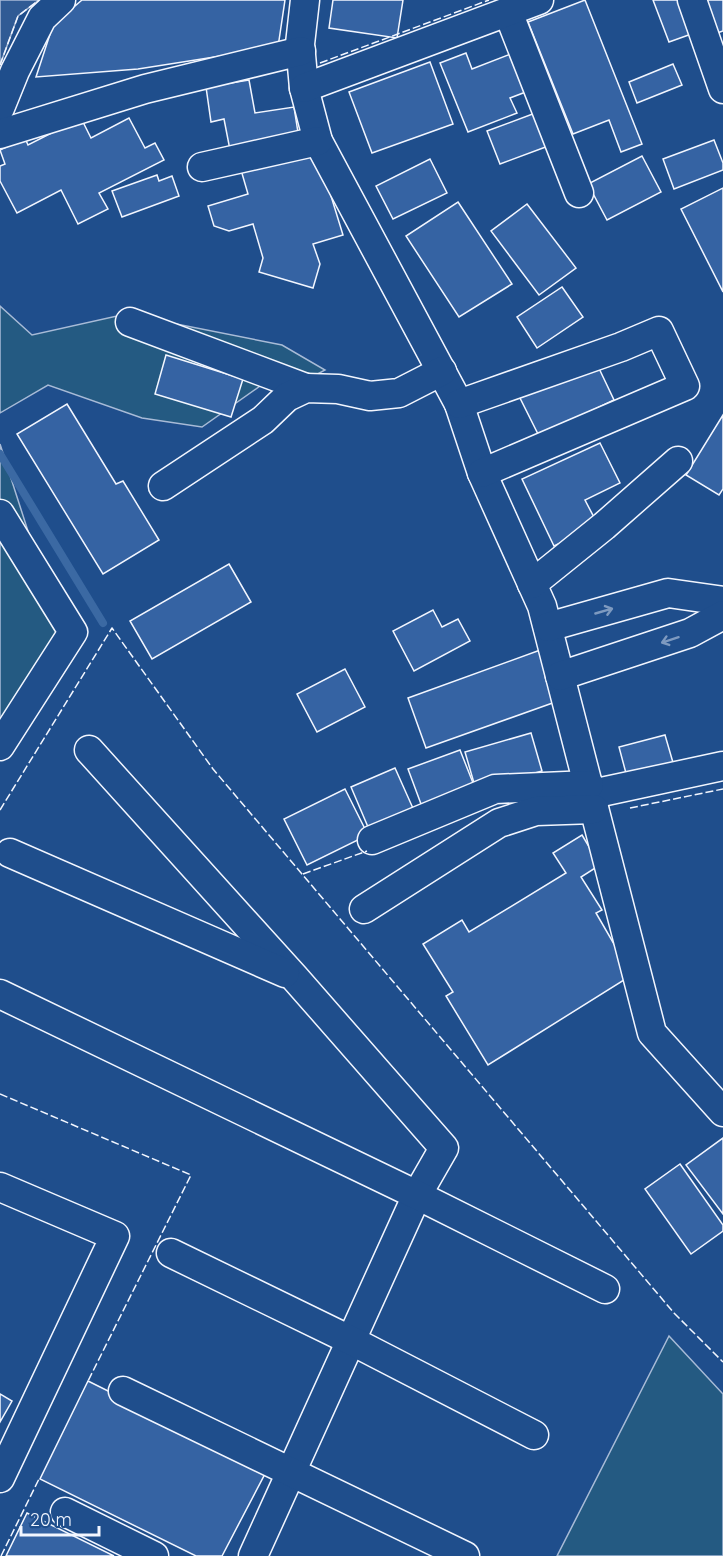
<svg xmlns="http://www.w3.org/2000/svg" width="723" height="1556" font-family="Quicksand,sans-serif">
	<rect width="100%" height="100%" fill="#1f4e8c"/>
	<g fill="#245a82" stroke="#a8bbd7" stroke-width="1.5">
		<polygon points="0,306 32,335 126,314 282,345 325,370 303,382 263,384 202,427 142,418 48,385 0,413"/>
		<polygon points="0,444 62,637 0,732"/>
		<polygon points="669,1336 723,1394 723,1556 557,1556"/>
	</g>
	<polygon fill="#305b95" stroke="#a8bbd7" stroke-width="1.5" points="0,0 39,0 18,16 0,65"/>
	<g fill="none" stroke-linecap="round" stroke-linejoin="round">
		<polyline stroke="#3b69a3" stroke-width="8" points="0,454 103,623"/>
	</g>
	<g fill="#3563a3" stroke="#f2f6ff" stroke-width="1.5">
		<polygon points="82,0 285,0 278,47 138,69 36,77 53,25"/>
		<polygon points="333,0 403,0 397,38 329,28"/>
		<polygon points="585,0 642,144 621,152 609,120 573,134 528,22"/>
		<polygon points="653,0 685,0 697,32 669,42"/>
		<polygon points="704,0 723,0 723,31 717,33"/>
		<polygon points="516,52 531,90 510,98 517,113 468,132 440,63 466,53 472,69"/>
		<polygon points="430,62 453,124 372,153 349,92"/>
		<polygon points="673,64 682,85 637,103 629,82"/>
		<polygon points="249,80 255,113 294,107 299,139 230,150 224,119 211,122 206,87"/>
		<polygon points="538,112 551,145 500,164 487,131"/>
		<polygon points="81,118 91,138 129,118 145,148 155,143 164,160 99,193 108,209 78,224 61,190 17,213 0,181 0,166 5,164 0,150 25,138 28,145"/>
		<polygon points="714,140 723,163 723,170 674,189 663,159"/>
		<polygon points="316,147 343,235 313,244 320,264 313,288 259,272 263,258 253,224 229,231 214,226 208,206 248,194 241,170"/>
		<polygon points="642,156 661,192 607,220 588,184"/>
		<polygon points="430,159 447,193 393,219 376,186"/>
		<polygon points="157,175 159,181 172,176 179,196 122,217 112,191"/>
		<polygon points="723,188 723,292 681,209"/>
		<polygon points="458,202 512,284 459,317 406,236"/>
		<polygon points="527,204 576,268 539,295 491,231"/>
		<polygon points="562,287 583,317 537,348 517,317"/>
		<polygon points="166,355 243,379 231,417 155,394"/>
		<polygon points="595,360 614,400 539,436 519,396"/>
		<polygon points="67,404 116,484 123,481 159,540 103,574 17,434"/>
		<polygon points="723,415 723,489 719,495 686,475"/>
		<polygon points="600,443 620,483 585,500 598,525 554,546 522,479"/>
		<polygon points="229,564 251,602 152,659 130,621"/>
		<polygon points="433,610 442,627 458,619 470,641 414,671 393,631"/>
		<polygon points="543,649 561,700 426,748 408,698"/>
		<polygon points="345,669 365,707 317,732 297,694"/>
		<polygon points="531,733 542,771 476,790 465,752"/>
		<polygon points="665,735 674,766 627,777 619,747"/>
		<polygon points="460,750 477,793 424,812 408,769"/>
		<polygon points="395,768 416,815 371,834 351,787"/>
		<polygon points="345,789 368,835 307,865 284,819"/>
		<polygon points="582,835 600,865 581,877 602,910 596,913 632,975 488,1065 446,996 453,992 423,944 462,920 469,932 566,873 553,853"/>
		<polygon points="723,1138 723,1214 686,1165"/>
		<polygon points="680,1164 723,1225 723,1231 691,1254 645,1189"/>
		<polygon points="88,1381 267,1470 222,1556 196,1556 40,1479"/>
		<polygon points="0,1394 12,1401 0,1422"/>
		<polygon points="27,1513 114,1556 6,1556"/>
	</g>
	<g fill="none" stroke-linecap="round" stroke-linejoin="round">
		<g stroke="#f2f6ff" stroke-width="31">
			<g id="minor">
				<polyline points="305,0 300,44 304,88 318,141 459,404 482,473 542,606 652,1033 723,1112"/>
				<polyline points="692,0 723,89"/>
				<polyline points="508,12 579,193"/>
				<polyline points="304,88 539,0"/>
				<polyline points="0,108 15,71 42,18 61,0"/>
				<polyline points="0,134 145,89 301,51"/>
				<polyline points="202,167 318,141"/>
				<polyline points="130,322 306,388"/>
				<polyline points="459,404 621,347 659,331 685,386 482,473"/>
				<polyline points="163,486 263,420 287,397 306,388 338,389 370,396 399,393 442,371"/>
				<polyline points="0,514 73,632 0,746"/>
				<polyline points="532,584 604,526 678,461"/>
				<polyline points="548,627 668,593 723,601"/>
				<polyline points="560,676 690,633 723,615"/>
				<polyline points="89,750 295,978 444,1148 417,1195 253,1556"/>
				<polyline points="592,794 723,766"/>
				<polyline points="372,840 495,789 589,785"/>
				<polyline points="10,853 285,973"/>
				<polyline points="364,909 499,823 536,811 594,809"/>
				<polyline points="0,994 417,1195 605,1289"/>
				<polyline points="0,1187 115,1236 0,1478"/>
				<polyline points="171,1253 352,1341 534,1435"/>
				<polyline points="123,1391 465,1556"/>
				<polyline points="65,1512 154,1556"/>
			</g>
		</g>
		<use href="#minor" stroke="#1f4e8c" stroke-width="28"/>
		<g stroke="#f2f6ff" stroke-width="1.5" stroke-dasharray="8 3" stroke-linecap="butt">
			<polyline points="320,63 489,0"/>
			<polyline points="0,65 18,16 39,0"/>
			<polyline points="630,808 723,789"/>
			<polyline points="0,810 112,628 213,769 674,1313 723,1362"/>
			<polyline points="303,874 367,851"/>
			<polyline points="0,1094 191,1175 87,1383"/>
			<polyline points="1,1556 40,1477"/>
		</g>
	</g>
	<defs><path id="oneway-shaft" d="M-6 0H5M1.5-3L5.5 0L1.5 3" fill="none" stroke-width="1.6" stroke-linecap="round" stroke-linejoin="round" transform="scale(1.5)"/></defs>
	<g stroke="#7e9ac0">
		<use href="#oneway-shaft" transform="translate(604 611) rotate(-16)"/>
		<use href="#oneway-shaft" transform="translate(670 640) rotate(162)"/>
	</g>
	<path d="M21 1526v9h78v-9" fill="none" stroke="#f2f6ff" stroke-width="3"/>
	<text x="30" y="1526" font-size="18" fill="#f2f6ff" stroke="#1f4e8c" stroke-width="4.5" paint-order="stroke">20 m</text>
</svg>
